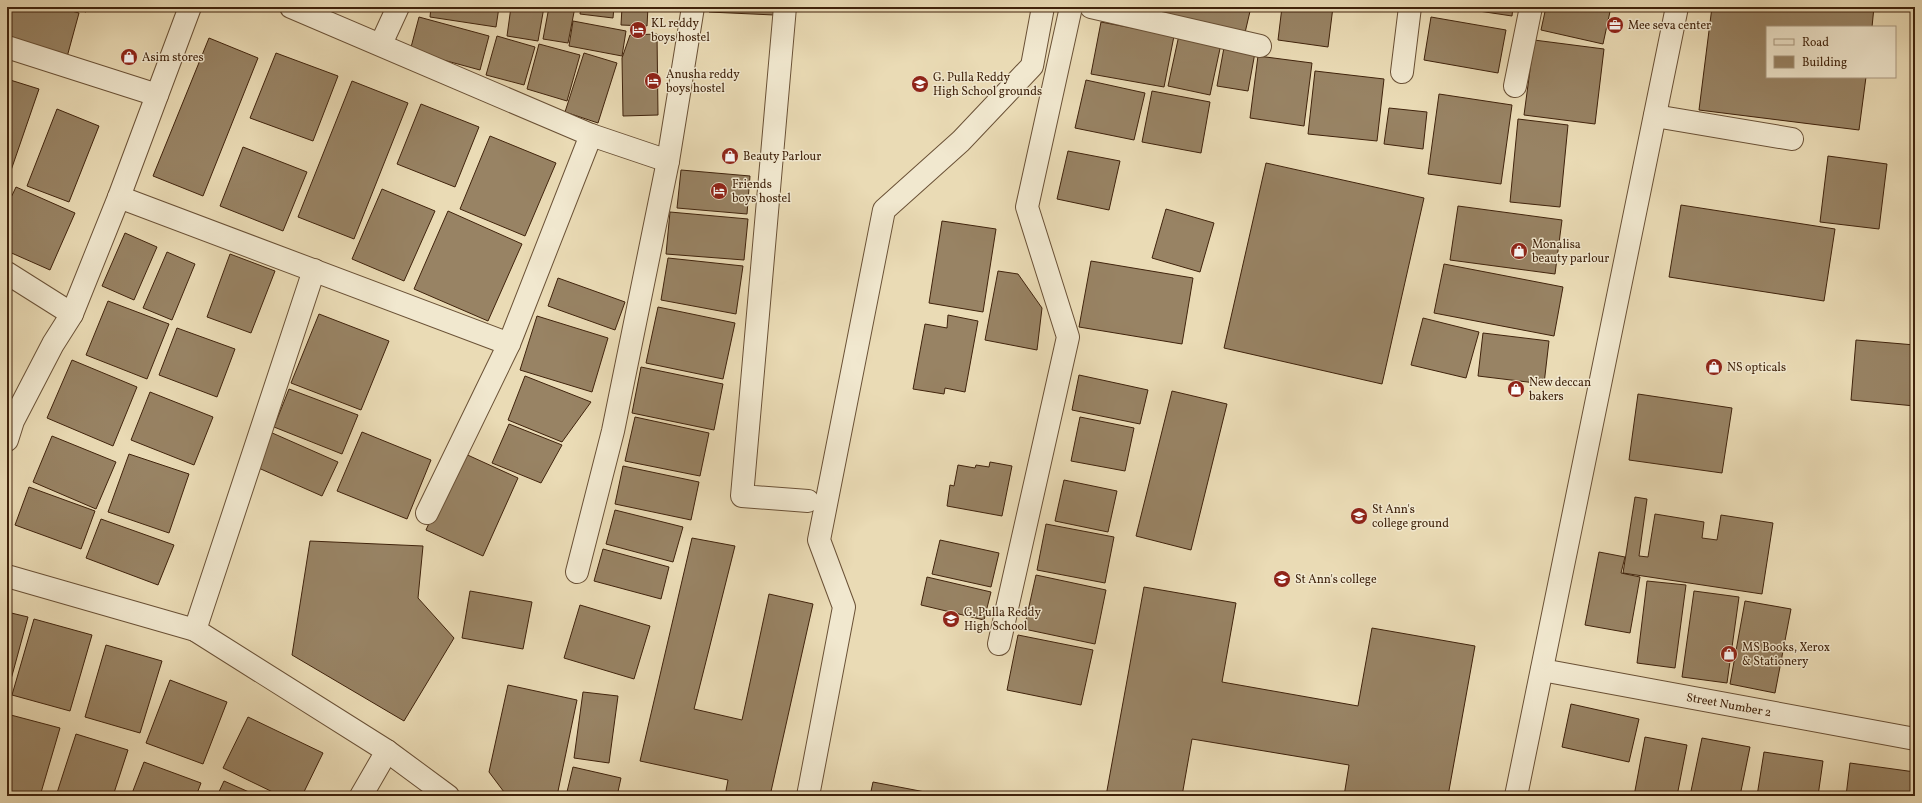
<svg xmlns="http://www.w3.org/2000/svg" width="1922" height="803" font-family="Vollkorn,serif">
	<rect width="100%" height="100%" fill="#eadbb5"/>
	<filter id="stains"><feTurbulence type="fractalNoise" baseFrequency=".005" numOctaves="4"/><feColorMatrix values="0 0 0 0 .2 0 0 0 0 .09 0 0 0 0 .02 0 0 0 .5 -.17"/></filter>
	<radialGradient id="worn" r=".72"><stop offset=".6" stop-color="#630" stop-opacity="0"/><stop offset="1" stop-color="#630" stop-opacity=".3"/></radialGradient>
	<g fill="#988364" stroke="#40230c">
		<polygon points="7,7 57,7 79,13 67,57 7,40"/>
		<polygon points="69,7 88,7 86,12"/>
		<polygon points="431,7 499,7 496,27 430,17"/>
		<polygon points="511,7 544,7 538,41 507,36"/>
		<polygon points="549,7 575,7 568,43 543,39"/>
		<polygon points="581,7 614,7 613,18 580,14"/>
		<polygon points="622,7 648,7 647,26 621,25"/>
		<polygon points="709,7 775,7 774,15 709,12"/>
		<polygon points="1120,7 1251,7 1244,37"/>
		<polygon points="1282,7 1333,7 1328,47 1278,40"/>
		<polygon points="1452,7 1513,7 1512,16"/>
		<polygon points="1546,7 1611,7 1603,44 1541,30"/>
		<polygon points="1712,7 1874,7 1872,27 1767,27 1767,77 1866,77 1859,130 1699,110"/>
		<polygon points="419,17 489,36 480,70 410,51"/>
		<polygon points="1431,17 1506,30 1498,73 1424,60"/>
		<polygon points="573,21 626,31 622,56 569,46"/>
		<polygon points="1101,22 1174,36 1164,87 1091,74"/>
		<polygon points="657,34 658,115 623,116 622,58 630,35"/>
		<polygon points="1179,35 1221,44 1210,95 1168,86"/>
		<polygon points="497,36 535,47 524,85 486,75"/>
		<polygon points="209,38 258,58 203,196 153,176"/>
		<polygon points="1534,40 1604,49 1595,124 1524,115"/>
		<polygon points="1225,42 1256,47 1248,91 1217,86"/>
		<polygon points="539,44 580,55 567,101 527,89"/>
		<polygon points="276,53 338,76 313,141 250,118"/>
		<polygon points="584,53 617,63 598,123 565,112"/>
		<polygon points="1258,56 1312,63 1304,126 1250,118"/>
		<polygon points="1315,71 1384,79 1377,141 1308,134"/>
		<polygon points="7,79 39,89 7,182"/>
		<polygon points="1086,80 1145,93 1134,140 1075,128"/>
		<polygon points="352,81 408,103 354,239 298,217"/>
		<polygon points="1152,91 1210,102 1201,153 1142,142"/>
		<polygon points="1439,94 1512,105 1501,184 1428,174"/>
		<polygon points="421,104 479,127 455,187 397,164"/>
		<polygon points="1389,108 1427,112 1423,149 1384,144"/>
		<polygon points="57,109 99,126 69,202 27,186"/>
		<polygon points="1518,119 1568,125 1560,207 1510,202"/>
		<polygon points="490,136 556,163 525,236 460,209"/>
		<polygon points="243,147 307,172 283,231 220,206"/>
		<polygon points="1068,151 1120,161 1109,210 1057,199"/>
		<polygon points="1828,156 1887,164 1879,229 1820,222"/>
		<polygon points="1266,163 1424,198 1382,384 1224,348"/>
		<polygon points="681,170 750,176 747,214 677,208"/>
		<polygon points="16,187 75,213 50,270 7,251 7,206"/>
		<polygon points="382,189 435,211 404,281 352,259"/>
		<polygon points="1681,205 1835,229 1824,301 1669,277"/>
		<polygon points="1458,206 1562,220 1555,274 1450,260"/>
		<polygon points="1166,209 1214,223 1200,272 1152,258"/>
		<polygon points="448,211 522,244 488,321 414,289"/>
		<polygon points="670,212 748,219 744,260 666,254"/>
		<polygon points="942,221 996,229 983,312 929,303"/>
		<polygon points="125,233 157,247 134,300 102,286"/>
		<polygon points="167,252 195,264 172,320 143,308"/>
		<polygon points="230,254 275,271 251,333 207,317"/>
		<polygon points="668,258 743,266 736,314 661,300"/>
		<polygon points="1091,261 1193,278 1182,344 1079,327"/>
		<polygon points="1444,264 1563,287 1554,336 1434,313"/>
		<polygon points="998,271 1018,274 1042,308 1037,350 985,340"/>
		<polygon points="558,278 625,302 615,330 548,306"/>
		<polygon points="108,301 169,324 147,379 86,355"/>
		<polygon points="658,307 735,323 723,379 646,363"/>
		<polygon points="319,314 389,341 361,410 291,383"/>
		<polygon points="948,315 978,321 965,392 945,388 944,394 913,389 925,324 947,328"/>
		<polygon points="537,316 608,338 592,392 520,370"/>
		<polygon points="1423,318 1479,332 1466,378 1411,365"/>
		<polygon points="177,328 235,349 217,397 159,375"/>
		<polygon points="1483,333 1549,341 1544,384 1478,376"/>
		<polygon points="1856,340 1915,345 1915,406 1851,400"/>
		<polygon points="72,360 137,387 113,446 47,418"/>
		<polygon points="641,367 723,384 714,430 632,413"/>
		<polygon points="1079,375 1148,390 1140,424 1072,410"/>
		<polygon points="525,376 591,402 562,442 508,420"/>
		<polygon points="289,389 358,415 342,454 274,427"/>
		<polygon points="1172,391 1227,404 1191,550 1136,536"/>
		<polygon points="150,392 213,417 194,465 131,440"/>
		<polygon points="1638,394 1732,408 1722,473 1629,460"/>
		<polygon points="635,417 709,433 700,476 625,461"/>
		<polygon points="1080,417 1134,428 1125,471 1071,461"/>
		<polygon points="509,424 562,445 541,483 492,463"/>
		<polygon points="270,432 338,462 322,496 254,466"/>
		<polygon points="362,432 431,460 407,519 337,491"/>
		<polygon points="52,436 116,462 96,509 33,482"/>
		<polygon points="461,452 518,478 483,556 426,530"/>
		<polygon points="129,454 189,474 169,533 108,512"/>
		<polygon points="990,462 1012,466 1002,516 947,506 950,485 954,486 958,465 975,468 976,465 989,467"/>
		<polygon points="623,466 699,482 691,520 615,504"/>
		<polygon points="1064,480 1117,491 1108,532 1055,521"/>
		<polygon points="29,487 95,511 81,549 15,525"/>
		<polygon points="1635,497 1647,499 1639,556 1648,557 1655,514 1704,522 1702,538 1717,540 1721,515 1773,523 1762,594 1623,573"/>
		<polygon points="615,510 683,527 673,562 606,544"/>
		<polygon points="101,519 174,545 158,585 86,558"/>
		<polygon points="1046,524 1114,537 1105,583 1037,570"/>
		<polygon points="692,538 735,546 694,709 742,720 769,594 813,604 770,796 725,796 728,780 640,761"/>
		<polygon points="940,540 999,553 991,587 932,574"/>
		<polygon points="310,541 423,546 418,598 454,638 404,721 292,655"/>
		<polygon points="603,549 669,567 661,599 594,581"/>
		<polygon points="1599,552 1625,557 1621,573 1640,577 1630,633 1585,625"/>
		<polygon points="1036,575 1106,590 1095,644 1024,629"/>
		<polygon points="927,577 991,592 984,620 921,605"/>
		<polygon points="1647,581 1686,585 1675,668 1637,663"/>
		<polygon points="1144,587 1236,603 1222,682 1358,706 1372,628 1475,646 1448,796 1344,796 1349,765 1192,739 1182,796 1106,796"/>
		<polygon points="470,591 532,602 523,649 462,638"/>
		<polygon points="1694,591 1739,597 1727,683 1682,677"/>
		<polygon points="1745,601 1791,609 1775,693 1730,684"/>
		<polygon points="580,605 650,626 634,679 564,658"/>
		<polygon points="7,612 28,617 7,694"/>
		<polygon points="34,619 92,635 70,711 12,695"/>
		<polygon points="1018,635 1093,650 1081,705 1007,690"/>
		<polygon points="106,645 162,661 140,733 85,717"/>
		<polygon points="170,680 227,702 203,764 146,743"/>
		<polygon points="508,685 577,700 557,796 507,796 489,772"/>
		<polygon points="583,692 618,696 609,763 574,758"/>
		<polygon points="1571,704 1639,719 1629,762 1562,747"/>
		<polygon points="7,714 60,728 40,796 7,796"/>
		<polygon points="248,717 323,753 302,796 281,796 223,768"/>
		<polygon points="76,734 128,750 113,796 56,796"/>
		<polygon points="1645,737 1687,745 1677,796 1634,796"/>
		<polygon points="1702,738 1750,747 1740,796 1690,796"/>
		<polygon points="1764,752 1823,761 1818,796 1757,796"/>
		<polygon points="144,762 201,783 196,796 131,796"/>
		<polygon points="1850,763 1915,772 1912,796 1846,796"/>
		<polygon points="573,767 621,778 617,796 566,796"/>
		<polygon points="224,781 258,796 217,796"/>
		<polygon points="873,782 946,796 870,796"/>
	</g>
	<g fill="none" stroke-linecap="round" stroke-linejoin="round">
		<g stroke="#6a5136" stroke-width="24">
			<g id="minor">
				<polyline points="291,7 591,135 668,161"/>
				<polyline points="785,7 742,496 808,501"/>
				<polyline points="1091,7 1260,46"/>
				<polyline points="381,44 398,7"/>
				<polyline points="7,47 157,95"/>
				<polyline points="1402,72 1410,7"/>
				<polyline points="1515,86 1531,7"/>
				<polyline points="1655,116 1792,139"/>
				<polyline points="119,197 509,344"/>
				<polyline points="7,273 72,314"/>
				<polyline points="7,440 13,421 53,344 72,314 119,197 190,7"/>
				<polyline points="427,513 509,344 591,135"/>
				<polyline points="577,572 613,431 668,161 693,7"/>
				<polyline points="7,576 195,630 387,751 448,796"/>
				<polyline points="195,630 314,270"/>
				<polyline points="999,644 1068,337 1027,207 1071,7"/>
				<path id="s1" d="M1542,670l373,69"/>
				<polyline points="361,796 387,751"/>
				<polyline points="808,796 844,607 819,540 884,210 961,141 1032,66 1043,7"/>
				<polyline points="1516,796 1677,7"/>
			</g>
		</g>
		<use href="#minor" stroke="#f1e8cf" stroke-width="22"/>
	</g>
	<defs>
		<g id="office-disc" transform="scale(0.9)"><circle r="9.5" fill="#8f2418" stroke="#f1e8cf"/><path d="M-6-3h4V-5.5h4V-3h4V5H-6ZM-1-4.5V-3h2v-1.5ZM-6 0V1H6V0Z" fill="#fff"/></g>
		<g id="hotel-disc" transform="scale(0.9)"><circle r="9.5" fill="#8f2418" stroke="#f1e8cf"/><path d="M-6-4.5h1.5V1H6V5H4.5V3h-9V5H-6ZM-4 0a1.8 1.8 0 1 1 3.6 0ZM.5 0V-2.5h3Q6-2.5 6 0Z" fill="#fff"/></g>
		<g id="shop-disc" transform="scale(0.9)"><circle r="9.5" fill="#8f2418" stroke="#f1e8cf"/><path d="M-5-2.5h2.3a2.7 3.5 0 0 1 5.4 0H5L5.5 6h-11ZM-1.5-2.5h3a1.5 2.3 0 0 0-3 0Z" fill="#fff"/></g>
		<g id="school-disc" transform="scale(0.9)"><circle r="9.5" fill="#8f2418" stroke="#f1e8cf"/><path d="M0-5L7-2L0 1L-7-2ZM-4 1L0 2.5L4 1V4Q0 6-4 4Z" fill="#fff"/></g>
		<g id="university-disc" transform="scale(0.9)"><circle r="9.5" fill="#8f2418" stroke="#f1e8cf"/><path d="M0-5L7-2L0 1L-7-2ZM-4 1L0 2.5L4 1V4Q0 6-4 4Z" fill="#fff"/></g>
	</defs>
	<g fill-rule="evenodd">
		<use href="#office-disc" x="1615" y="25"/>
		<use href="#hotel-disc" x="638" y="30"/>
		<use href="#shop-disc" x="129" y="57"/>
		<use href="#hotel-disc" x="653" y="81"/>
		<use href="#school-disc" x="920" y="84"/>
		<use href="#shop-disc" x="730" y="156"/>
		<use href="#hotel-disc" x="719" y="191"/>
		<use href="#shop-disc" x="1519" y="251"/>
		<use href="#shop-disc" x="1714" y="367"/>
		<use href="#shop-disc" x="1516" y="389"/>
		<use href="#university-disc" x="1359" y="516"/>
		<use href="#university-disc" x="1282" y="579"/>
		<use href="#school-disc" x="951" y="619"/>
		<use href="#shop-disc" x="1729" y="654"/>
	</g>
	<g text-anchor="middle" stroke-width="3" stroke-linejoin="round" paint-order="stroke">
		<g font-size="12" fill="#40230c" stroke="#f1e8cf" text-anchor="start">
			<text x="651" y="27">KL reddy<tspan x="651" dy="14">boys hostel</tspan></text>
			<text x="1628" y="29">Mee seva center</text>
			<text x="142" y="61">Asim stores</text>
			<text x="666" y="78">Anusha reddy<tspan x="666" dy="14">boys hostel</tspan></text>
			<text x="933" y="81">G. Pulla Reddy<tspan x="933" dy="14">High School grounds</tspan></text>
			<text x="743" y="160">Beauty Parlour</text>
			<text x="732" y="188">Friends<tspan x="732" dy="14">boys hostel</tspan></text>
			<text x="1532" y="248">Monalisa<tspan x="1532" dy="14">beauty parlour</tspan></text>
			<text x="1727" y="371">NS opticals</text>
			<text x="1529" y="386">New deccan<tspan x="1529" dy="14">bakers</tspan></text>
			<text x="1372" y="513">St Ann's<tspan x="1372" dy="14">college ground</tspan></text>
			<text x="1295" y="583">St Ann's college</text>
			<text x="964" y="616">G. Pulla Reddy<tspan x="964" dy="14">High School</tspan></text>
			<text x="1742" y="651">MS Books, Xerox<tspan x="1742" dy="14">&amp; Stationery</tspan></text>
		</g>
		<g font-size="12" fill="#40230c" stroke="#f1e8cf">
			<text dy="4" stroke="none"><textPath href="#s1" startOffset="190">Street Number 2</textPath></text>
		</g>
	</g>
	<rect width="1922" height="803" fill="none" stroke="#eadbb5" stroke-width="24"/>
	<rect x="8" y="8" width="1906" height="787" fill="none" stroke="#40230c" stroke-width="2"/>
	<rect x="12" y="12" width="1898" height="779" fill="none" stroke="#40230c"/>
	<rect x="1766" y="26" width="130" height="52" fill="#f1e8cf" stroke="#aa9981"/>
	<rect x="1774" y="39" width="20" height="6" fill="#f1e8cf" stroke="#aa9981"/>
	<text x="1802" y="46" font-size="12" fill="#40230c">Road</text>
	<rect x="1774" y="56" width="20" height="12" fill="#988364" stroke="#aa9981"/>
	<text x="1802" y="66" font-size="12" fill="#40230c">Building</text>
	<rect width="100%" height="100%" filter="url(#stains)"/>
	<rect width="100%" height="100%" fill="url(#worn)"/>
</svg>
